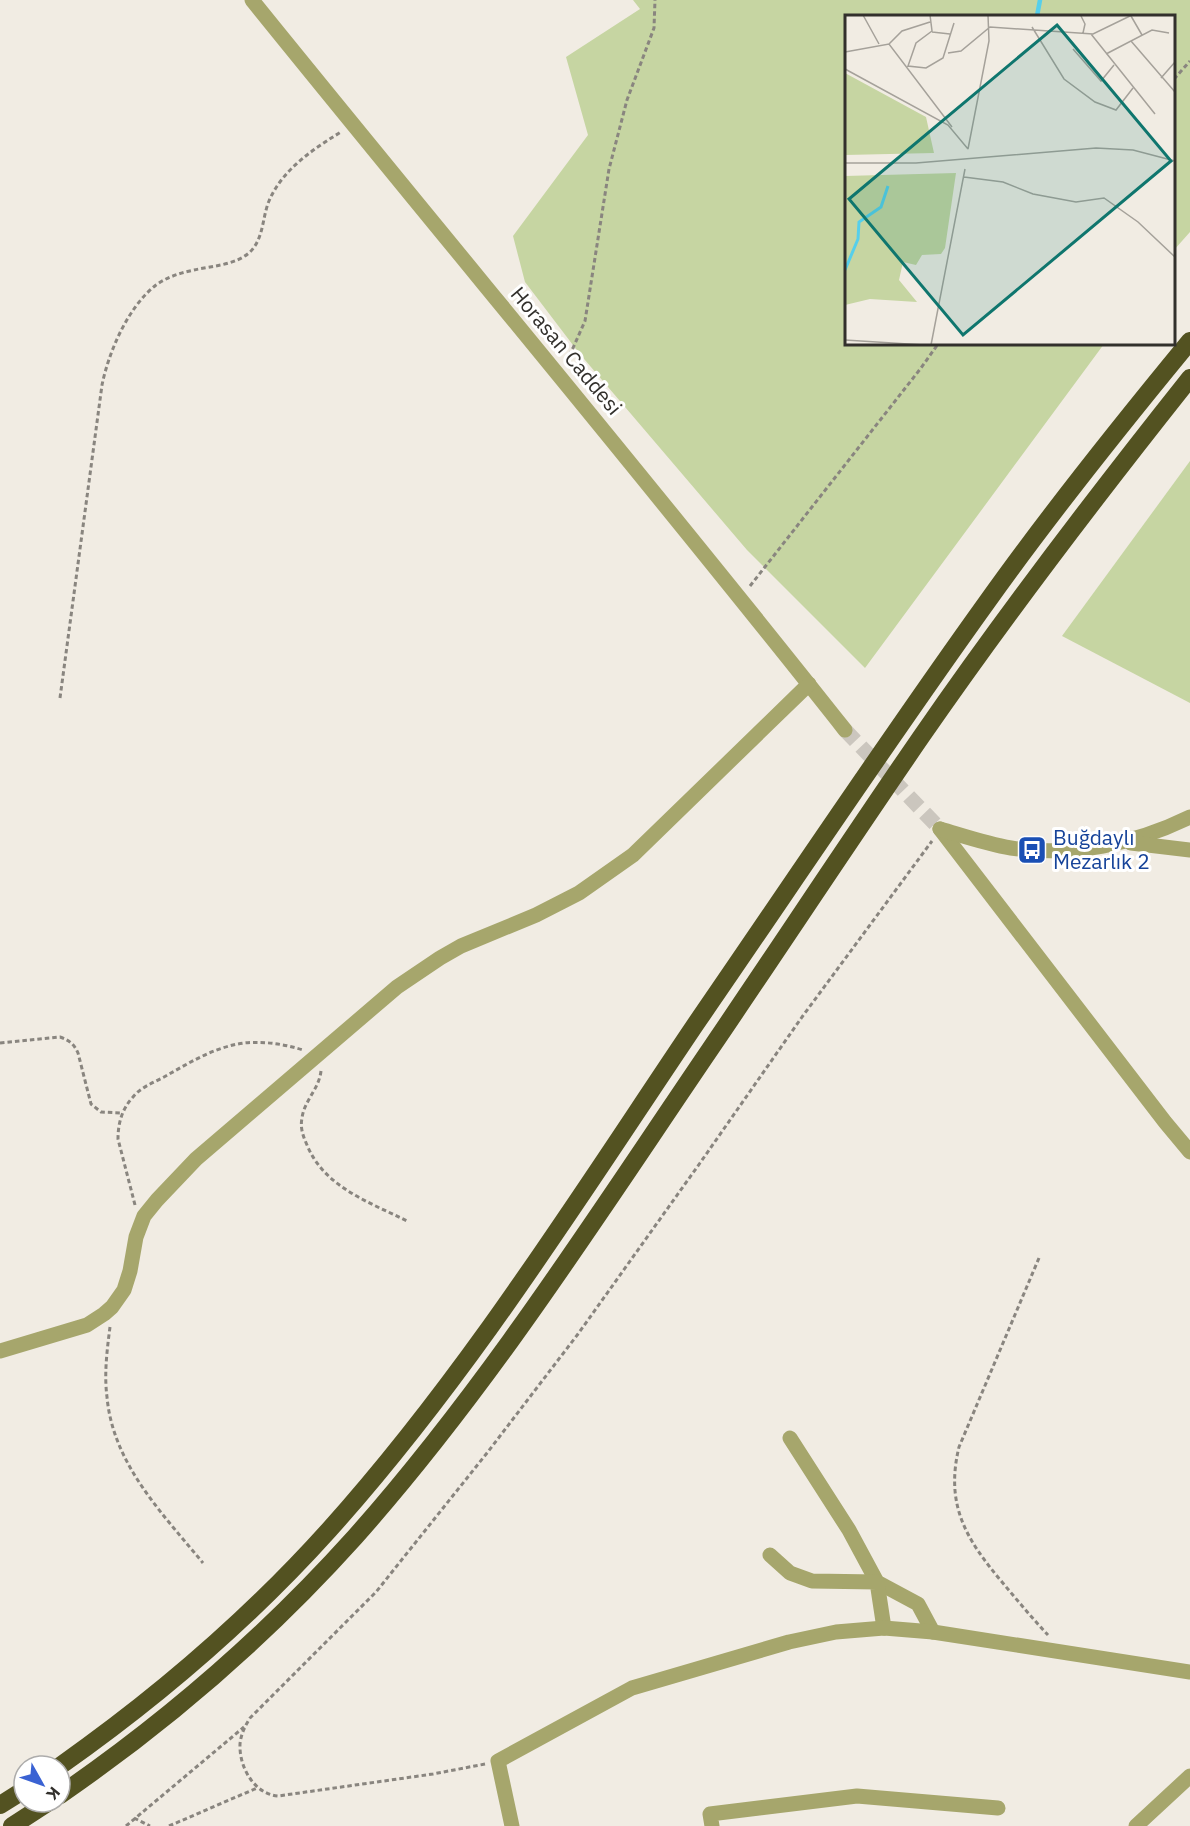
<svg xmlns="http://www.w3.org/2000/svg" width="1190" height="1826" font-family="'IBM Plex Sans',sans-serif">
	<rect width="100%" height="100%" fill="#f1ece3"/>
	<g fill="#c6d5a2">
		<polygon points="633,0 1190,0 1190,232 1174,250 1174,16 846,16 846,344 1104,344 865,668 747,550 579,353 525,282 513,236 588,135 566,57 640,9"/>
		<polygon points="1190,461 1190,703 1062,636"/>
	</g>
	<g fill="none" stroke-linecap="round" stroke-linejoin="round">
		<polyline stroke="#56cfeb" stroke-width="4.5" points="1037,16 1040,0"/>
		<polyline stroke="#cbc6be" stroke-width="15" stroke-dasharray="15 8" stroke-linecap="butt" points="845,730 940,829"/>
		<g stroke="#89857f" stroke-width="3" stroke-dasharray="4.5 3" stroke-linecap="butt">
			<polyline points="1174,79 1190,61"/>
			<polyline points="565,362 573,348 585,321 609,169 627,100 654,28 655,0"/>
			<polyline points="750,586 921,368 938,344"/>
			<path d="M60,698l42,-313c7,-34 26,-78 54,-100 11,-8 24,-12 38,-15 18,-4 42,-5 56,-18 14,-14 12,-34 19,-51 13,-31 44,-52 72,-69"/>
			<path d="M0,1043l60,-6c9,3 14,7 18,16l13,51 10,8 21,1"/>
			<path d="M321,1071c-2,18 -17,30 -19,47 -2,10 1,18 5,27 17,42 62,57 100,76"/>
			<path d="M135,1205l-17,-66c0,-16 4,-30 15,-42 8,-10 20,-14 31,-20 25,-14 50,-30 80,-34 20,-2 40,1 59,7"/>
			<path d="M1039,1258l-80,189c-14,58 7,92 43,135 15,18 30,36 46,53"/>
			<path d="M110,1327c-3,23 -6,47 -3,70 6,67 55,116 96,166"/>
			<path d="M485,1764l-52,10 -155,22c-24,-2 -39,-29 -38,-52 1,-10 5,-18 10,-26l126,-126 111,-139 91,-119 122,-171 102,-146 130,-176"/>
			<polyline points="134,1818 150,1826"/>
			<polyline points="126,1826 244,1727"/>
			<polyline points="169,1826 257,1788"/>
		</g>
		<g stroke="#a6a66c" stroke-width="15">
			<path d="M252,0c197,244 399,484 593,730"/>
			<polyline points="940,829 1165,1122 1190,1152"/>
			<path d="M940,829c24,7 47,15 71,19 61,9 124,-4 179,-31"/>
			<polyline points="1131,843 1190,850"/>
			<polyline points="0,1351 87,1325 104,1314 112,1307 124,1290 130,1271 136,1237 144,1216 157,1200 196,1159 397,987 440,958 461,946 536,915 579,893 633,855 809,684"/>
			<polyline points="790,1438 849,1530 877,1582 918,1604 933,1632"/>
			<polyline points="770,1555 790,1573 812,1581 877,1582 884,1628"/>
			<polyline points="512,1826 498,1761 632,1688 789,1642 836,1632 884,1628 933,1632 1190,1672"/>
			<polyline points="712,1826 710,1814 857,1796 998,1808"/>
			<polyline points="1136,1826 1190,1776"/>
		</g>
		<g stroke="#535221" stroke-width="18">
			<path d="M60,1766c98,-69 189,-147 269,-236 139,-155 250,-333 366,-505 97,-141 192,-284 292,-423 64,-90 133,-176 203,-261"/>
			<path d="M60,1795c109,-75 207,-160 295,-258 134,-151 243,-323 356,-489 70,-103 139,-208 210,-311 85,-123 176,-242 269,-359"/>
			<polyline points="0,1805 24,1790"/>
			<polyline points="12,1826 49,1802"/>
		</g>
	</g>
	<defs>
		<g id="bus-square" transform="scale(1.5)"><rect x="-9" y="-9" width="18" height="18" rx="4" fill="#1a4fb4" stroke="#fff"/><path d="M-5-6H5V4H4V6H2V4H-2V6H-4V4H-5ZM-3.5-4V0h7V-4ZM-3.5 1.2v1.5H-2V1.2ZM2 1.2v1.5H3.5V1.2Z" fill="#fff"/></g>
	</defs>
	<g fill-rule="evenodd">
		<use href="#bus-square" x="1032" y="850"/>
	</g>
	<g text-anchor="middle" stroke-width="6" stroke-linejoin="round" paint-order="stroke">
		<g font-size="21" fill="#32302c" stroke="#fff">
			<text transform="translate(566 351) rotate(50)" y="7">Horasan Caddesi</text>
		</g>
		<g font-size="21" fill="#164399" stroke="#fff" text-anchor="start">
			<text x="1053" y="845">Buğdaylı<tspan x="1053" dy="24">Mezarlık 2</tspan></text>
		</g>
	</g>
	<g transform="translate(845 15)">
		<rect width="330" height="330" fill="#f1ece3"/>
		<path d="M0,58l81,44 8,36 -89,2zM111,158l-11,75 -4,6 -19,1 -6,10 -13,-3 -4,18 18,22 -47,-3 -25,6v-129z" fill="#c6d5a2"/>
		<path fill="none" stroke="#56cfeb" stroke-width="3" d="M0,255l13,-31 1,-17 22,-15 7,-21"/>
		<path fill="none" stroke="#a5a19a" stroke-width="1.5" d="M18,0l16,29M85,0l2,16 -16,12 -8,23 18,2 17,-10 11,-35M236,1l4,8 -2,9M286,1l11,19M187,12l32,52 31,23 21,8 17,-22M87,17l18,2M246,19l64,80M286,26l44,51M44,29l13,-13 28,-9M228,34l28,32 13,-16M0,37l44,-8 63,83M103,38l13,-2 29,-24 103,7 39,-19M261,39l46,-24 17,3M0,54l103,56 20,24M316,63l14,-16M123,134l21,-108 -1,-26M0,148h71l180,-15 37,2 42,11M119,162l39,5 30,12 43,8 28,-4 34,24 37,35M0,325l79,5M86,330l34,-176"/>
		<path fill="#0f766e" fill-opacity="0.15" stroke="#0f766e" stroke-width="3" d="M212,10l114,136 -208,174 -114,-136z"/>
		<rect width="330" height="330" fill="none" stroke="#32302c" stroke-width="3"/>
	</g>
	<g transform="translate(42 1784) rotate(130)"><circle r="28" fill="#ffffff" stroke="#adacab" stroke-width="1.5"/>
	<path d="M0-4.5L10 22L0 15L-10 22Z" fill="#3a62d3"/>
	<text y="-9" font-size="16" font-weight="bold" text-anchor="middle" fill="#32302c">K</text>
	</g>
</svg>
